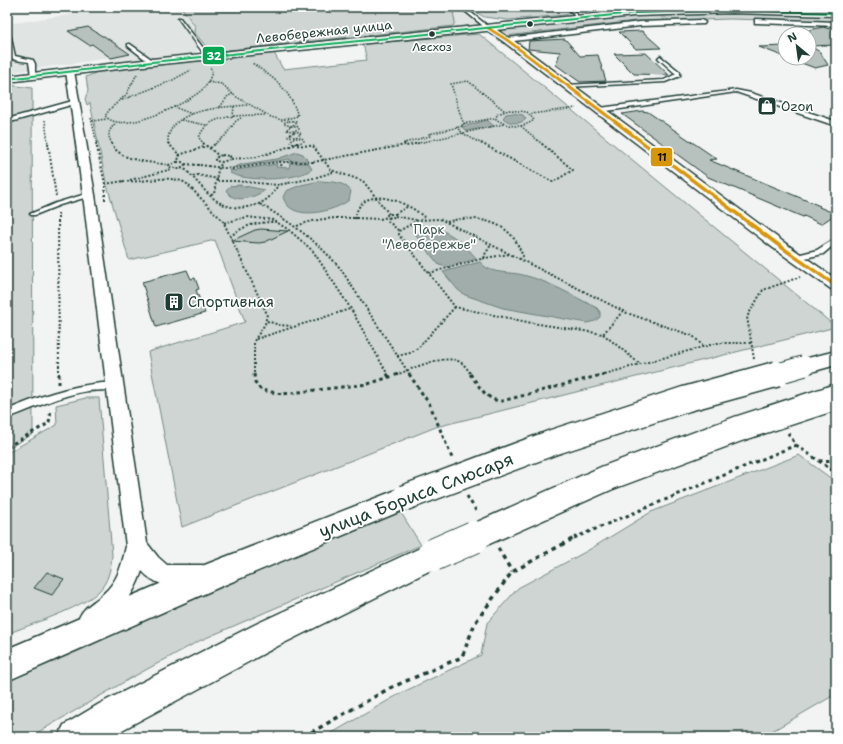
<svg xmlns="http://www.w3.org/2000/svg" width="843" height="744" font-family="'Shantell Sans',sans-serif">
	<rect width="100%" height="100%" fill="#f2f3f3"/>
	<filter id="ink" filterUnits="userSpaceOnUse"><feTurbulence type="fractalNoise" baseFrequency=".025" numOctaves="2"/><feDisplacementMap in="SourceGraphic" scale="8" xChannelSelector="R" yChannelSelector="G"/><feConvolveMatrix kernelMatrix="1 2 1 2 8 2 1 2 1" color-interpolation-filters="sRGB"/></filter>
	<g filter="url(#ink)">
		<polygon fill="#e0e4e3" points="119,7 460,7 480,25 233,50 211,52 207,47 197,49 197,55 116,63 109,58 7,73 7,24"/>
		<g fill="#ced5d3" stroke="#768984">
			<polygon points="181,7 432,8 453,12 455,22 453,26 445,27 211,52 194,32 195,26"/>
			<polygon points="471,7 616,7 612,9 581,10 565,15 508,20 484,17 476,12"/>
			<polygon points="721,13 836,16 836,22 730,19 669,21 661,14"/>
			<polygon points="658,14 666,21 635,21 505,36 500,33 502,30 508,29"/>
			<polygon points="479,34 836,327 436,427 182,527 148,352 245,322 215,240 129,260 106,182 90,103 87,105 85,99 88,91 86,77 100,71 274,53 283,69 367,60 363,44"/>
			<polygon points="9,85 32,88 33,434 7,449 7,86"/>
			<path d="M86,398h13l13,157c-1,13 -4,28 -14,37 -18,17 -67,32 -91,42v-181l50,-28 -1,-20z"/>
			<polygon points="799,455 836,482 836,694 762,737 325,737 401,693 481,655 487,623 518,588 587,551 651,512"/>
			<polygon points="400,511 421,545 199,641 131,678 30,737 7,737 7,682 83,649 237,576"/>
		</g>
		<g fill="#a1adaa" stroke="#6d807b">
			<path d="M513,113l10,2 3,4c-6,6 -17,5 -23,-1l3,-4z"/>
			<polygon points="487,120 494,126 466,131 462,127"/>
			<polygon points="297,152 303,154 308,161 290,161 290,159 232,168 243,164 277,159"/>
			<path d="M290,163h18l4,6c-15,12 -66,13 -82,4v-3l6,1v-1l41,-6 -1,3 13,1z"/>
			<path d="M320,181c12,1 23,0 31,10l-2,9c-15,12 -59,23 -66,-3l3,-6 15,-6z"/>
			<path d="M240,185l25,5c-11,8 -31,15 -39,0l4,-4z"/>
			<path d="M430,228c19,1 35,17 47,31l-30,8 -8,-2 -23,-29 2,-4z"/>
			<path d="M480,262c11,13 27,9 43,13 26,6 50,21 74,33l3,4v5l-5,4 -8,2 -84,-15 -38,-13 -7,-5 -15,-18z"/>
		</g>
		<g fill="#b7c1bd" stroke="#1f3d34">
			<polygon points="88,27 102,36 104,36 130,54 111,58 92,44 89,45 68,31"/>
			<polygon points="823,27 836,31 836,45 810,46 820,52 828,65 815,68 788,58 809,58 809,30"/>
			<polygon points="642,31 661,48 636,49 619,32"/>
			<polygon points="565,39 580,56 598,55 606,81 580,82 556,65 560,52 528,49 529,41"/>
			<polygon points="785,46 785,57 759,47"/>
			<polygon points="646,53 669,75 634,74 614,54"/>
			<polygon points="642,111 648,112 717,159 709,160 820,206 819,207 836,214 821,224 804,216 803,217 708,177 622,114"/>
			<polygon points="261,229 288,231 265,242 259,243 231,241 255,230"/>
			<polygon points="187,270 191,279 195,278 199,289 196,290 205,313 156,327 142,282"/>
			<polygon points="47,572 64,579 52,595 34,588"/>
		</g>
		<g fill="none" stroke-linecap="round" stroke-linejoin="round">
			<g stroke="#1f3d34" stroke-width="3">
				<g id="lane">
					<polygon points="460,7 464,7 489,27 489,29 487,29"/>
					<polygon points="567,7 571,7 579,19 577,19"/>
					<polygon points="677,7 779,7 781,8 779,9"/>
					<polygon points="178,18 180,18 210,57 206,57"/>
					<path d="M7,28l2,1 6,27 18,4 2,4v13l-4,-1 -2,-14c-4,-1 -11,-1 -16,-3 -5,-3 -6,-25 -6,-31z"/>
					<polygon points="128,44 130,44 154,61 154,63 150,63 128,46"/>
					<polygon points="660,56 680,72 680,76 665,82 566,87 564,86 566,85 664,80 676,74 658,58"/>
					<polygon points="736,90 751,93 829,119 836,122 836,126 736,92 600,112 597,110 600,108"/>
					<polygon points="76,100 79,102 78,103 7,123 7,119"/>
					<polygon points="89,193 92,195 91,196 60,205 35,215 31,215 30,214 56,203"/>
					<polygon points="836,238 836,243 823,254 796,260 792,258 793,256 817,250"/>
					<path d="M102,383h14l5,3c-4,5 -26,4 -33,5 -29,4 -54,18 -81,27v-8c31,-13 61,-24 95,-27z"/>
				</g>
			</g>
			<g stroke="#1f3d34" stroke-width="3">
				<g id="street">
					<polygon points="755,19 836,22 836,26 758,23 755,23"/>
					<polygon points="701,20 705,22 704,24 640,26 514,41 782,241 836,279 836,290 831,289 772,247 504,42 484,28 485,26 491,26 508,38 640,22"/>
					<path d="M70,68l4,3 21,124 52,348 11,14 9,8h35l8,3 3,8 -3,8c-22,8 -52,5 -68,-13 -9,26 -25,48 -51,59l-8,-4 -4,-8c5,-12 15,-15 24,-24 15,-13 19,-29 23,-48l-43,-351 -17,-124z"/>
				</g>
			</g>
			<g stroke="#1f3d34" stroke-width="3">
				<g id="secondary">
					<polygon points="732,7 836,10 836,16 732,13 634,16 152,65 7,82 7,76 152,59 634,10"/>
					<polygon points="836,351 836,365 804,374 796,371 793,366 796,361"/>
					<polygon points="404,487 413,490 417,498 413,506 222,586 7,681 7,649 202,566"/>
					<polygon points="433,542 443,546 447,555 443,564 278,646 109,737 58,737 64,725 99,704 256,624"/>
				</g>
			</g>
			<g stroke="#1f3d34" stroke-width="1.5" stroke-dasharray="1.5 1.5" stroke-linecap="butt">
				<path d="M137,74l-11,21 -16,14 -5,7c2,2 5,4 8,5 20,8 76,-18 91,-33 4,-4 6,-10 8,-16l-2,-5"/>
				<path d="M208,82l14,2 13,12 36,21 11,3 16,-4c-9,-28 -23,-37 -46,-53"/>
				<polyline points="122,100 171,81 191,70"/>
				<polyline points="174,107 192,114"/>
				<polyline points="220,107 228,96 233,94"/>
				<path d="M509,110l18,2 7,8c-12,9 -27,7 -38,-1l1,-5z"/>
				<polyline points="531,114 576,108"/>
				<polyline points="233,117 234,105"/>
				<polyline points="91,118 97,144"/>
				<polyline points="45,120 48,144"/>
				<polyline points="181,120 206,125"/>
				<polyline points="92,121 107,119"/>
				<polygon points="289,121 295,121 297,123 291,126 284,124 285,122"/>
				<polyline points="465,124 462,120 451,84 468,81 505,111"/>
				<polygon points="291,126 297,126 299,129 293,131 286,130"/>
				<polyline points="521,126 542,144"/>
				<polyline points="456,127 464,134 482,144"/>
				<polygon points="294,132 299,132 301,134 296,137 288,136"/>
				<polygon points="293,138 302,138 304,141 297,144 290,142"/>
				<path d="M112,144c-5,-10 -4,-13 4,-21"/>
				<path d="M168,144c0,-4 0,-9 2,-12 10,-24 56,-25 78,-27"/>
				<path d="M204,144l-5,-6c8,-26 45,-22 67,-23"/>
				<polyline points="215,144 225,136 236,121 241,118"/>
				<polyline points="405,144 404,143 430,136 429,134 463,126 462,124 495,118"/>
				<polyline points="414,144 504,124"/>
			</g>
			<g stroke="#1f3d34" stroke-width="2" stroke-dasharray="2 2" stroke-linecap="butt">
				<polyline points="48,143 56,196"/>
				<polyline points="96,143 105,184 105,200"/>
				<path d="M111,143c9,19 40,19 58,22"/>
				<polyline points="168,143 180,156 177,162"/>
				<polyline points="203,143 219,156"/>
				<polyline points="292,143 300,143"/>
				<polyline points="404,143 406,146 419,143"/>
				<polyline points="481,143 553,182 573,170 541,143"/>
				<polyline points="210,148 216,143"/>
				<polyline points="179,155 207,146"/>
				<polygon points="222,155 230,156 231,159 222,162 215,161 215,158"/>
				<polyline points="231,159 257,157 294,145 313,146 331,170 363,181 389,214"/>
				<polygon points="177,162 182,162 185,165 179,169 169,167 169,165"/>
				<polyline points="313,162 405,145"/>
				<polyline points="185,164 200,165"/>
				<polyline points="281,166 282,163"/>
				<path d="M181,168l5,2c21,21 32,44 66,36 13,-3 20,-10 26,-21"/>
				<polyline points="193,176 197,175 218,179"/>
				<polyline points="130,180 172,169"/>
				<path d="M123,181c22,3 42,-8 63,2l37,38 44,93 -2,10 -11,17v34"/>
				<polyline points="217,181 236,181 278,185 314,178 333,172"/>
				<polyline points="105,184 124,181"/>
				<polyline points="211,195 214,194 218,170 222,162"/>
				<path d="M260,204c30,18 57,37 80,64l70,107"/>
				<polyline points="58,213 59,375"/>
				<polygon points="390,214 395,214 395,216 392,218 388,217 387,215"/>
				<polyline points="395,214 407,207"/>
				<polyline points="395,216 416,220"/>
				<polyline points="389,217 388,221 399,231"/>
				<path d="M355,219c5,-38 54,-17 70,-1"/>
				<path d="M447,222c20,-7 51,-3 65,14 5,6 8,14 11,20l-3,3"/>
				<polyline points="224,223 247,217 273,220 289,230 313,251 351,309 388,375"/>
				<path d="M297,226c26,-11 56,-8 83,-7l8,-2"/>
				<path d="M230,237c13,-12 28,-15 45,-15"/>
				<polyline points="485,258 484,256 491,245"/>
				<polyline points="429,273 485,258 510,254"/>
				<polyline points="623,311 603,334 532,323 455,307 399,235 399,231 418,220 440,219 627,313 693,336 704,347"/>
				<polyline points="267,321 279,325 291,326"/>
				<polyline points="603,334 640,364"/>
				<polyline points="256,339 350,309"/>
				<polyline points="397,356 410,353 418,348 455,307"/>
				<polyline points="754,359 747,317 763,290 800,277"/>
				<path d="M396,375c16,-6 52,-24 67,-11 3,3 6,7 8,11"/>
				<polyline points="601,375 717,343 751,343"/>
			</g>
			<g stroke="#1f3d34" stroke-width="3" stroke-dasharray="3.5 3.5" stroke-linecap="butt">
				<polyline points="59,374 59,384"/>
				<polyline points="254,374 255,382 261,390 282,394 368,384 399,374"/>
				<polyline points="387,374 389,377"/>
				<polyline points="409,374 430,405 452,458"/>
				<path d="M470,374c9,11 16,27 32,27l103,-27"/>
				<polyline points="788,433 796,445 836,473"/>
				<polyline points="7,447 49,423 51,409"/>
				<polyline points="819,461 836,460"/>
				<polyline points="467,496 478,514"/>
				<polyline points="574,538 796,445"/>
			</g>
			<g stroke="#1f3d34" stroke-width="3.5" stroke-dasharray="4.5 4.5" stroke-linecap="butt">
				<polyline points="498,548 512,572"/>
				<polyline points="303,737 390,688 462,657 475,623 512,572 576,537"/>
			</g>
			<use href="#lane" fill="#fff" fill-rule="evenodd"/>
			<use href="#street" fill="#fff" fill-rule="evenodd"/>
			<use href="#secondary" fill="#fff" fill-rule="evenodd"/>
			<g stroke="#1f3d34" stroke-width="22" stroke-linecap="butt">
				<polyline id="secondary-bridge-far2" points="773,375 804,366"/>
			</g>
			<g stroke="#1f3d34" stroke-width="28" stroke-linecap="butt">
				<g id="secondary-bridge-far1">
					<polyline points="404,498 554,442 686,399 777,374"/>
					<polyline points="472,538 607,478 738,429 836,397"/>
				</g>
			</g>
			<g stroke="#1f3d34" stroke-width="34" stroke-linecap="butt">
				<polyline id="secondary-bridge" points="433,555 474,537"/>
			</g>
			<polyline stroke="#1f3d34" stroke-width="2" stroke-dasharray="2 2" stroke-linecap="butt" points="200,165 233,169 278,162 313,162"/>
			<use href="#secondary-bridge-far2" stroke="#fff" stroke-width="20"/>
			<use href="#secondary-bridge-far1" stroke="#fff" stroke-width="25"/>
			<use href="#secondary-bridge" stroke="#fff" stroke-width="32"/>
			<g stroke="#fff" stroke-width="3">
				<polygon id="bus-1" points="487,27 489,27 508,39 779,243 836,284 836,288 775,245 506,41 487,29"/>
			</g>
			<g stroke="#fff" stroke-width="3">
				<polygon id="bus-2" points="732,9 836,12 836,14 732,11 634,14 152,63 7,80 7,78 152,61 634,12"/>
			</g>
			<use href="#bus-1" fill="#d79608" fill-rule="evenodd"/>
			<use href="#bus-2" fill="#00a651" fill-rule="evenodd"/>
		</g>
	</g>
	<defs>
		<g id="shop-square" transform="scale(1)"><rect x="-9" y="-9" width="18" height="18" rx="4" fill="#1f3d34" stroke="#fff"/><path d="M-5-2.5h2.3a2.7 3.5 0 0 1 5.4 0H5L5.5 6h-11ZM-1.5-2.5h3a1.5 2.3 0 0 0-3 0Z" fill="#fff"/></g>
		<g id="building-square" transform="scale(1)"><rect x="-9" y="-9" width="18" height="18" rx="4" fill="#1f3d34" stroke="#fff"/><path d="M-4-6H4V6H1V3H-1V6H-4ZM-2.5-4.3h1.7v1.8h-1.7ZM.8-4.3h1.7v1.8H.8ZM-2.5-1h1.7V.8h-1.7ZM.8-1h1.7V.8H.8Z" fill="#fff"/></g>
	</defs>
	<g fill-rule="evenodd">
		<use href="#shop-square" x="767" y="106"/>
		<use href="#building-square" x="174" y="302"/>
	</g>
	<g fill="#1f3d34" stroke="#fff" stroke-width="1.5">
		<circle cx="530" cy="24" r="3.5"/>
		<circle cx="432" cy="34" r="3.5"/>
	</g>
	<g text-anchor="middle" stroke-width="3.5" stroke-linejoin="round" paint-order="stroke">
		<g font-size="12" fill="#1f3d34" stroke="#fff">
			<text x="432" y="51">Лесхоз</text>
		</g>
		<g font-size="13" fill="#1f3d34" stroke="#fff">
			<text transform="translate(324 31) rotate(-6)" y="5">Левобережная улица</text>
		</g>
		<g font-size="13" fill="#1f3d34" stroke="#fff" text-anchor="start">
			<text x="781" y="111">Ozon</text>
		</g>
		<g font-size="13" fill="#425b54" stroke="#fff">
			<text x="429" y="234">Парк<tspan x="429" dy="15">"Левобережье"</tspan></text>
		</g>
		<g font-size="15" fill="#1f3d34" stroke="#fff" text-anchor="start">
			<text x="188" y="307">Спортивная</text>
		</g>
		<g font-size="18" fill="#1f3d34" stroke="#fff">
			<text transform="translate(416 495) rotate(-21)" y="6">улица Бориса Слюсаря</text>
		</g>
	</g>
	<g stroke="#fff" stroke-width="1.5">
		<rect x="202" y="46" width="23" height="19" rx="4" fill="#00a651"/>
		<rect x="650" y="147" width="23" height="20" rx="4" fill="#d79608"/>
	</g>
	<g font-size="11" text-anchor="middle" font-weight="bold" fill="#fff">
		<text x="214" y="60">32</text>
	</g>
	<g font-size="11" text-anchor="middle" font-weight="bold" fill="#111">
		<text x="662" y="161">11</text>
	</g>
	<rect width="843" height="744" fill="none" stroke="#fff" stroke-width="24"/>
	<rect x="12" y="12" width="819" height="720" fill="none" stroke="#1f3d34" stroke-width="1.5" filter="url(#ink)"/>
	<g transform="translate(797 46) rotate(331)"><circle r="19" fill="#ffffff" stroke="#a5b1ae"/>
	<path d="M0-3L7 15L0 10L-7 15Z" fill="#1f3d34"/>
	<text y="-6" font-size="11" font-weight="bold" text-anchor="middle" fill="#1f3d34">N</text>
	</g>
</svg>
